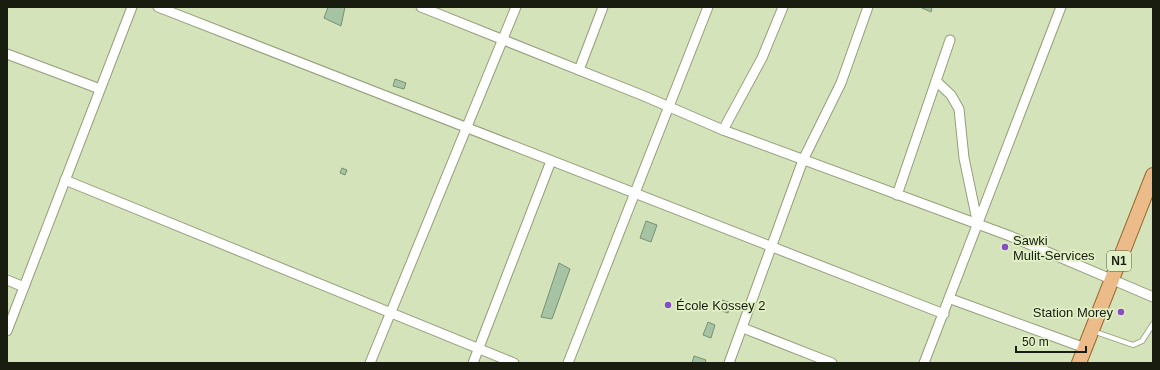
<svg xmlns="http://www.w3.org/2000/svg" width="1160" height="370" font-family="Arial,sans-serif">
	<rect width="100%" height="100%" fill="#d5e3bb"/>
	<g fill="#a6c4a4" stroke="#769273">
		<polygon points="328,7 345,7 341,26 324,18"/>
		<polygon points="920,7 932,7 931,12"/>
		<polygon points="395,79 406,83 404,89 393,86"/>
		<polygon points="342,168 347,170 345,175 340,173"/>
		<polygon points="646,221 657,225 651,242 640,238"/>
		<polygon points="559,263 570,269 552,319 541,317"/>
		<polygon points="722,300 731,303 728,313 719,310"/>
		<polygon points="708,322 715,325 711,338 703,335"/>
		<polygon points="694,356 706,360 705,363 692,363"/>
	</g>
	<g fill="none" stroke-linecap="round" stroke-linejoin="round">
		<g stroke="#929e79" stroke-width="6">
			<polyline id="service" points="1093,331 1133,345 1142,341 1153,324"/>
		</g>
		<g stroke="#929e79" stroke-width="11">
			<g id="minor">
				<polyline points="158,7 944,314"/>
				<polyline points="421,7 644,96 723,130 1010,236 1153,297"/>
				<polyline points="7,54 100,89"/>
				<polyline points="579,70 603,7"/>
				<polyline points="936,81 951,95 959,109 964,158 978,225"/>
				<polyline points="723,130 762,58 783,7"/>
				<polyline points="65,180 514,363"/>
				<polyline points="897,195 950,40"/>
				<polyline points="7,280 24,287"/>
				<polyline points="951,299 1085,348"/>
				<polyline points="743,328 832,363"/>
				<polyline points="7,331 132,7"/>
				<polyline points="370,363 516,7"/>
				<polyline points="473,363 551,161"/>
				<polyline points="568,363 708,7"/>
				<polyline points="729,363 803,160 841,83 868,7"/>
				<polyline points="924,363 1061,7"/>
			</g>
		</g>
		<g stroke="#99662c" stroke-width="16">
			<polyline id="primary" points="1079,363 1153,175"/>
		</g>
		<use href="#service" stroke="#fff" stroke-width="4.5"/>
		<use href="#minor" stroke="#fff" stroke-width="9"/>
		<use href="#primary" stroke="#ebbb8a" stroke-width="14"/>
	</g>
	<g fill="#864dc4" stroke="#e2f0c7" stroke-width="1.5">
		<circle cx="1005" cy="247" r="4"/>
		<circle cx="668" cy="305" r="4"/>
		<circle cx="1121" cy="312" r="4"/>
	</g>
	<g text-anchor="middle" stroke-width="3.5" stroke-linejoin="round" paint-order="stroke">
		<rect fill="#e2f0c7" stroke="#555c46" stroke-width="1" x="1107" y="251" width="24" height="20" rx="3"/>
		<g font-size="12" font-weight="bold" fill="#191d0f">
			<text x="1119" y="265">N1</text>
		</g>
		<g font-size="13" fill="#191d0f" stroke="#e2f0c7" text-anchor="start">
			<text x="1013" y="245">Sawki<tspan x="1013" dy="15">Mulit-Services</tspan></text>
			<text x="676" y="310">École Kossey 2</text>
			<text x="1113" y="317" text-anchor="end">Station Morey</text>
		</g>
	</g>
	<rect width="1160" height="370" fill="none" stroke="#191d0f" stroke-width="16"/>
	<path d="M1016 346v6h70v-6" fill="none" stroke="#191d0f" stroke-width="2"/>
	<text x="1022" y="346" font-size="12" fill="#191d0f" stroke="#e2f0c7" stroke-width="3" paint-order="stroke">50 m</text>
</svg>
